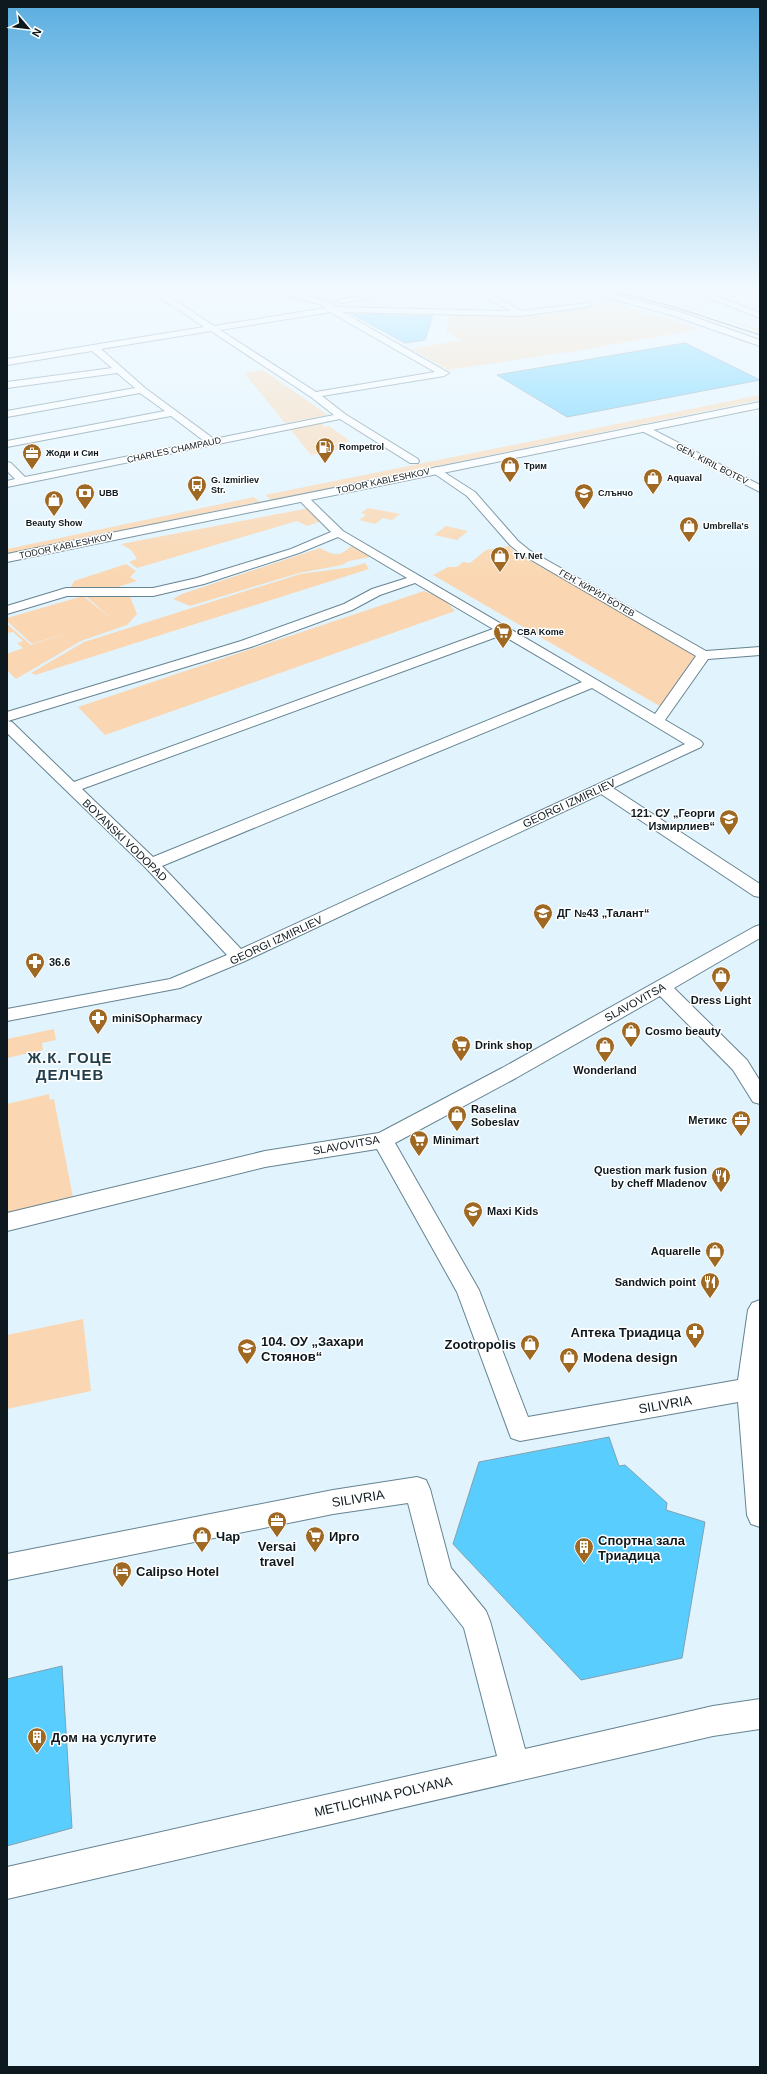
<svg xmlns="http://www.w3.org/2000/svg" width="767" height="2074" font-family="Helvetica,sans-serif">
	<rect width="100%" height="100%" fill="#e1f4fe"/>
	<g fill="#fad7b2">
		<polygon points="595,288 663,305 747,331 661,306"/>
		<polygon points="614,288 686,306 760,329 760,332 717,316"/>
		<polygon points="613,303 702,329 576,351 448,370 411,349 461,340 446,331 450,313 534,315"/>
		<polygon points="263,370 328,415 285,423 244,373"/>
		<polygon points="760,395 760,400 271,500 265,495"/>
		<polygon points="320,423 325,427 329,426 350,441 345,442 352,447 311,455 290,429"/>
		<polygon points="254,497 260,502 7,554 7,549"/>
		<polygon points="309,508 321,521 307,526 297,521 137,568 129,562 137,559 131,550 121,544"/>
		<polygon points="368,508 400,514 392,520 383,518 375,524 359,520 366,515 361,513"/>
		<polygon points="446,526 468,531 457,540 434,535"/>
		<path d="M351,546l24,10 -26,5 -7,4 -43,8 -109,33 -17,-7 9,-5 138,-46c14,7 19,10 31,-2z"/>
		<polygon points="509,546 515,552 700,655 663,708 433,575 448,567 457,567 463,562 470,563 486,550"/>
		<polygon points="365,563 369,569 35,675 31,673 84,642 300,574 352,567"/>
		<polygon points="126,564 136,571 130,577 137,581 102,592 69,591 74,581"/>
		<polygon points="424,591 443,598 455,611 105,735 78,707"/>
		<polygon points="82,593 129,594 137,614 127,625 81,641 16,679 7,670 7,654 23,648 17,643 23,641 13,632 7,633 7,624 31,645 73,631 32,644 7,621 7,618 83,596 112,619"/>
		<polygon points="54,1029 56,1040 42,1043 43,1050 7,1058 7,1039"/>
		<polygon points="49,1094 50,1100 54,1099 74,1203 7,1218 7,1104"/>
		<polygon points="83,1319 91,1391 7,1409 7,1335"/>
	</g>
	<g fill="#59cefe" stroke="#81a0af">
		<polygon points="351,314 433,316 425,340 405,343"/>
		<polygon points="685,343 760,380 567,417 497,375"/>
		<polygon points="609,1437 619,1466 625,1465 667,1503 666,1510 705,1522 682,1658 581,1680 453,1544 479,1462"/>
		<polygon points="62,1666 72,1828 7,1846 7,1679"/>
	</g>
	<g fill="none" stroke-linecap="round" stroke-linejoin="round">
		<g stroke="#658391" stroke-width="2">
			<g id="minor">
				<path d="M146,288h10l5,3 21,-3h23l-38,7 47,31 112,-18 -4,-3 -61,-17h15l52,13 7,6 175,4 -41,-23h10l43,23 64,-8 4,2 -4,2 -65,9 -179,-4 107,61 -5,3 -122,20 23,18 73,45 1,2 -1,2h-8l-70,-44 -333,68v-6l8,-2 -8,-8v-9l4,1 14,14 179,-36 -33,-25 -164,31v-6l158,-30 -25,-18 -133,24v-6l128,-23 -18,-15 -110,15v-6l105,-14 -20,-17 -85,14v-6l197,-32zM331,312l4,3 100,57 -119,20 -96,-62zM211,331l100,66 23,18 -120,24 -69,-51 -44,-39z"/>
				<polygon points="402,288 421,288 341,303 337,301 341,299"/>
				<polygon points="685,288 697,288 760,313 760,318"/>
				<polygon points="644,425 760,485 760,492 640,430 639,428 640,426"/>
				<path d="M436,467l39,25 43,49 11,9 177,101 54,-4v8l-52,4 -43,61 36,21 2,3 -2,3 -88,41 147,96v13l-6,-1 -153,-102 -356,167 -65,27 -173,33v-12l163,-30 57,-24 -82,-88 -138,-134v-21l234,-71 103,-37 28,-15 35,-11 -69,-41 -39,16 -95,31 -51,12h-86l-60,18v-8l59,-18h87l44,-10 94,-29 40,-17 -32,-32 -1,-2 1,-2h8l36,35 312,183 41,-58 -175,-102 -11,-9 -43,-49 -35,-24 -1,-2zM415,583l78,46 -419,153 -62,-60 -4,-1 243,-74 101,-37 28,-15zM502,635l80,47 -429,175 -71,-68zM592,688l93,56 -444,205 -79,-83z"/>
				<polygon points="760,925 760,938 674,988 747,1060 760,1081 760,1104 753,1102 733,1070 660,996 516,1078 395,1143 479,1290 528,1417 738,1380 748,1310 752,1303 760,1300 760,1527 751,1524 747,1515 738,1402 520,1441 511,1438 457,1292 377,1149 265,1167 7,1231 7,1213 265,1151 379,1133 502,1068 754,927"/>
				<polygon points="417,1477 426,1480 430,1489 451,1568 486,1611 490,1621 525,1749 713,1706 760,1699 760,1729 713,1736 7,1899 7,1867 497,1756 464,1628 429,1584 408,1503 333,1514 7,1580 7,1554 333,1490"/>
			</g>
		</g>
		<g stroke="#658391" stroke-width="2">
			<g id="primary">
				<polygon points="572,288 588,288 677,311 760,340 760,346 671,315"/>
				<polygon points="760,402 760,408 7,562 7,554"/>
			</g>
		</g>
		<use href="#minor" fill="#fff" fill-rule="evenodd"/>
		<use href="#primary" fill="#fff" fill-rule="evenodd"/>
		<polyline stroke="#29363c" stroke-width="1" points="601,288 671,306 760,335"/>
	</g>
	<linearGradient id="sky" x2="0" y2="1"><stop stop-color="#5aaee0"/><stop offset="0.5" stop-color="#f2faff"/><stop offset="1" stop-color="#f2faff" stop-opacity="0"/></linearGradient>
	<rect width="767" height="579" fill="url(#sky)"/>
	<defs>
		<g id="fuel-pin" transform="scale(1)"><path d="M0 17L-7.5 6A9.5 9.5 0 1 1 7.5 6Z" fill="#9f6923" stroke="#fff"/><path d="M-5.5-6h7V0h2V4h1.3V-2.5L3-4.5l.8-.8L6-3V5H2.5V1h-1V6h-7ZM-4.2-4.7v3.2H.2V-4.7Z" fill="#fff"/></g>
		<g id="office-pin" transform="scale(1)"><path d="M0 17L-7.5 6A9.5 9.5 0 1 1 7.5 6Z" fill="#9f6923" stroke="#fff"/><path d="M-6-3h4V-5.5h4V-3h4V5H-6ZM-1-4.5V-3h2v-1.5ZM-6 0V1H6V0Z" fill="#fff"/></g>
		<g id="shop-pin" transform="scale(1)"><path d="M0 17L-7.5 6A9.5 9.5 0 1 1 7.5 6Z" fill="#9f6923" stroke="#fff"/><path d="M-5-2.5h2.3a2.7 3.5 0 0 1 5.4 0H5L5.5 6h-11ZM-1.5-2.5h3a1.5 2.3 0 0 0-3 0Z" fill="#fff"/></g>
		<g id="bus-pin" transform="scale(1)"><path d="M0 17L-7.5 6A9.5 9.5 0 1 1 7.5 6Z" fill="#9f6923" stroke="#fff"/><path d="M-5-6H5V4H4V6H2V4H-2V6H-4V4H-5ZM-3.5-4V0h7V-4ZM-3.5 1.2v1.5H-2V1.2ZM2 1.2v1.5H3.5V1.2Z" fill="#fff"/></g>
		<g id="bank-pin" transform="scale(1)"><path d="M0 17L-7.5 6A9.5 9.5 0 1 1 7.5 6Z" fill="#9f6923" stroke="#fff"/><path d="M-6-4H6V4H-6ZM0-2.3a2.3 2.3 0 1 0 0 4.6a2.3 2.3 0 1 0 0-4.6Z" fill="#fff"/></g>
		<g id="school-pin" transform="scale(1)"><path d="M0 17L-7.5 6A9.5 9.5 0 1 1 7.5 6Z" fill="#9f6923" stroke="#fff"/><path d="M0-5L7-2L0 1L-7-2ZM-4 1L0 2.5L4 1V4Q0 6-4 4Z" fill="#fff"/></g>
		<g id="supermarket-pin" transform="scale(1)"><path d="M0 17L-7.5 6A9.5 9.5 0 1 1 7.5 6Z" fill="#9f6923" stroke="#fff"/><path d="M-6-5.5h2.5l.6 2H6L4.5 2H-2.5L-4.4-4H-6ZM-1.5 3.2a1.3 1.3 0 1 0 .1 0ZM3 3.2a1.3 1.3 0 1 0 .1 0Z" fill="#fff"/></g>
		<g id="pharmacy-pin" transform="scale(1)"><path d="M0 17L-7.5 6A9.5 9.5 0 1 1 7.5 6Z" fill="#9f6923" stroke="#fff"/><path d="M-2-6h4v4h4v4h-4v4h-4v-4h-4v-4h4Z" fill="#fff"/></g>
		<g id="restaurant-pin" transform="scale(1)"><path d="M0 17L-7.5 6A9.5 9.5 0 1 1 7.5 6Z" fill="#9f6923" stroke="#fff"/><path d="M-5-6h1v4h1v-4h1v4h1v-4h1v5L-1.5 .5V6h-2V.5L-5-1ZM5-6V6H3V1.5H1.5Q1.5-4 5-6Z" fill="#fff"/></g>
		<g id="building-pin" transform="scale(1)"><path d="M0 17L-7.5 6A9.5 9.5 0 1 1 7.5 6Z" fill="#9f6923" stroke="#fff"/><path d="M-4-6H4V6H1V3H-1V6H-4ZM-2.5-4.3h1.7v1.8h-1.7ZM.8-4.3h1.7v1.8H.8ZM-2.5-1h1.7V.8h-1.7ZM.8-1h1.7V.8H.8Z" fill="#fff"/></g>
		<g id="hotel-pin" transform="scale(1)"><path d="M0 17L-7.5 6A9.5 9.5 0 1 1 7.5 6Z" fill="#9f6923" stroke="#fff"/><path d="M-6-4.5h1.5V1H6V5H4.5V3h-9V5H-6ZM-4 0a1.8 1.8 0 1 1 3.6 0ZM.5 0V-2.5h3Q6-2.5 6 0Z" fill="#fff"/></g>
	</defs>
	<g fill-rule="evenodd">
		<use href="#fuel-pin" x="325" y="447"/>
		<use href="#office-pin" x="32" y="453"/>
		<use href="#shop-pin" x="510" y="466"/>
		<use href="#shop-pin" x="653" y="478"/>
		<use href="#bus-pin" x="197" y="485"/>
		<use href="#bank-pin" x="85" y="493"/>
		<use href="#school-pin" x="584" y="493"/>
		<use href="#shop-pin" x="54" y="500"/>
		<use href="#shop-pin" x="689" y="526"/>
		<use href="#shop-pin" x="500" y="556"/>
		<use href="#supermarket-pin" x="503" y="632"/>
		<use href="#school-pin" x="729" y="819"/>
		<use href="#school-pin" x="543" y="913"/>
		<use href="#pharmacy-pin" x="35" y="962"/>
		<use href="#shop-pin" x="721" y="976"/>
		<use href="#pharmacy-pin" x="98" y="1018"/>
		<use href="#shop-pin" x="631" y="1031"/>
		<use href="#supermarket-pin" x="461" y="1045"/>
		<use href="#shop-pin" x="605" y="1046"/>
		<use href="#shop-pin" x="457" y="1115"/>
		<use href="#office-pin" x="741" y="1120"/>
		<use href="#supermarket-pin" x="419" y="1140"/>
		<use href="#restaurant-pin" x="721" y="1176"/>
		<use href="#school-pin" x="473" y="1211"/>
		<use href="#shop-pin" x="715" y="1251"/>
		<use href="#restaurant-pin" x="710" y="1282"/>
		<use href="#pharmacy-pin" x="695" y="1332"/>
		<use href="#shop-pin" x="530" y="1344"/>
		<use href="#school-pin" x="247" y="1348"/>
		<use href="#shop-pin" x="569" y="1357"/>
		<use href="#office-pin" x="277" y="1521"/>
		<use href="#shop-pin" x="202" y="1536"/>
		<use href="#supermarket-pin" x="315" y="1536"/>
		<use href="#building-pin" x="584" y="1547"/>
		<use href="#hotel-pin" x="122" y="1571"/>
		<use href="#building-pin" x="37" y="1737"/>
	</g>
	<g text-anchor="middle" stroke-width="3" stroke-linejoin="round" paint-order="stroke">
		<g font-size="9" font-weight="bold" fill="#0d191e" stroke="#fff" text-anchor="start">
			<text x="339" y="450">Rompetrol</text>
			<text x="46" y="456">Жоди и Син</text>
			<text x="524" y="469">Трим</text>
			<text x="667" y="481">Aquaval</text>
			<text x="211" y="483">G. Izmirliev<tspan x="211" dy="10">Str.</tspan></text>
			<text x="99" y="496">UBB</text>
			<text x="598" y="496">Слънчо</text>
			<text x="54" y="526" text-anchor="middle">Beauty Show</text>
			<text x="703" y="529">Umbrella's</text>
			<text x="514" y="559">TV Net</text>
			<text x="517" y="635">CBA Kome</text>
		</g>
		<g font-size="9" fill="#0d191e" stroke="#fff">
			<text transform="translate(174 450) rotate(-12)" y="3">CHARLES CHAMPAUD</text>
			<text transform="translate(712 464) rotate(27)" y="3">GEN. KIRIL BOTEV</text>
			<text transform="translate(383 481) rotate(-12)" y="3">TODOR KABLESHKOV</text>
			<text transform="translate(66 546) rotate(-12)" y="3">TODOR KABLESHKOV</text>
			<text transform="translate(597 593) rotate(30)" y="3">ГЕН. КИРИЛ БОТЕВ</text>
		</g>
		<g font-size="11" fill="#0d191e" stroke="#fff">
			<text transform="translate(569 803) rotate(-25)" y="4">GEORGI IZMIRLIEV</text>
			<text transform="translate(125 840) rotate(44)" y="4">BOYANSKI VODOPAD</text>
			<text transform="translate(276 940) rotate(-25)" y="4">GEORGI IZMIRLIEV</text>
			<text transform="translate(635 1002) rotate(-29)" y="4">SLAVOVITSA</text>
			<text transform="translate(346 1145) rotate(-10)" y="4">SLAVOVITSA</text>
		</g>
		<g font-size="11" font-weight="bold" fill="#0d191e" stroke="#fff" text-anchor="start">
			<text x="715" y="817" text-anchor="end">121. СУ „Георги<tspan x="715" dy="13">Измирлиев“</tspan></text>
			<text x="557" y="917">ДГ №43 „Талант“</text>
			<text x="49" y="966">36.6</text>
			<text x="721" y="1004" text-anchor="middle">Dress Light</text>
			<text x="112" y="1022">miniSOpharmacy</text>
			<text x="645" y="1035">Cosmo beauty</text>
			<text x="475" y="1049">Drink shop</text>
			<text x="605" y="1074" text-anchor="middle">Wonderland</text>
			<text x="471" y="1113">Raselina<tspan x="471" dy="13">Sobeslav</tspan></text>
			<text x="727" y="1124" text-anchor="end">Метикс</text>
			<text x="433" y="1144">Minimart</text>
			<text x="707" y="1174" text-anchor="end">Question mark fusion<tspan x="707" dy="13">by cheff Mladenov</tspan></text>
			<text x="487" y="1215">Maxi Kids</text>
			<text x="701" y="1255" text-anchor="end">Aquarelle</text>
			<text x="696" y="1286" text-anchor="end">Sandwich point</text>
		</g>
		<g font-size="13" font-weight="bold" fill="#0d191e" stroke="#fff" text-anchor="start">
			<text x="681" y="1337" text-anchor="end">Аптека Триадица</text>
			<text x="261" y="1346">104. ОУ „Захари<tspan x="261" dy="15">Стоянов“</tspan></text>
			<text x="516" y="1349" text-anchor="end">Zootropolis</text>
			<text x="583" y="1362">Modena design</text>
			<text x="216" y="1541">Чар</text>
			<text x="329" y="1541">Ирго</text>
			<text x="598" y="1545">Спортна зала<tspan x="598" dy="15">Триадица</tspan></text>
			<text x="277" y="1551" text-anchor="middle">Versai<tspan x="277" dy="15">travel</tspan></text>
			<text x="136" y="1576">Calipso Hotel</text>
			<text x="51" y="1742">Дом на услугите</text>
		</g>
		<g font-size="13" fill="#0d191e" stroke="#fff">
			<text transform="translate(665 1404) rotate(-10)" y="5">SILIVRIA</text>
			<text transform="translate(358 1498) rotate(-9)" y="5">SILIVRIA</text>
			<text transform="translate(383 1796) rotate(-13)" y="5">METLICHINA POLYANA</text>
		</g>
		<g font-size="15" font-weight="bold" letter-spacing="1" fill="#223e4b" stroke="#fff">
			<text x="70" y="1063">Ж.К. ГОЦЕ<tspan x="70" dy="17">ДЕЛЧЕВ</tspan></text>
		</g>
	</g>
	<rect width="767" height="2074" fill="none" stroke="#0d191e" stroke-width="16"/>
	<g transform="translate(28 28) rotate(118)" stroke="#ffffff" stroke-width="3" paint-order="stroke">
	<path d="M0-3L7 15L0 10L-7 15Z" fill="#0d191e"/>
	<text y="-6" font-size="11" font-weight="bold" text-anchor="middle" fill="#0d191e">N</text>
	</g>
</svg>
